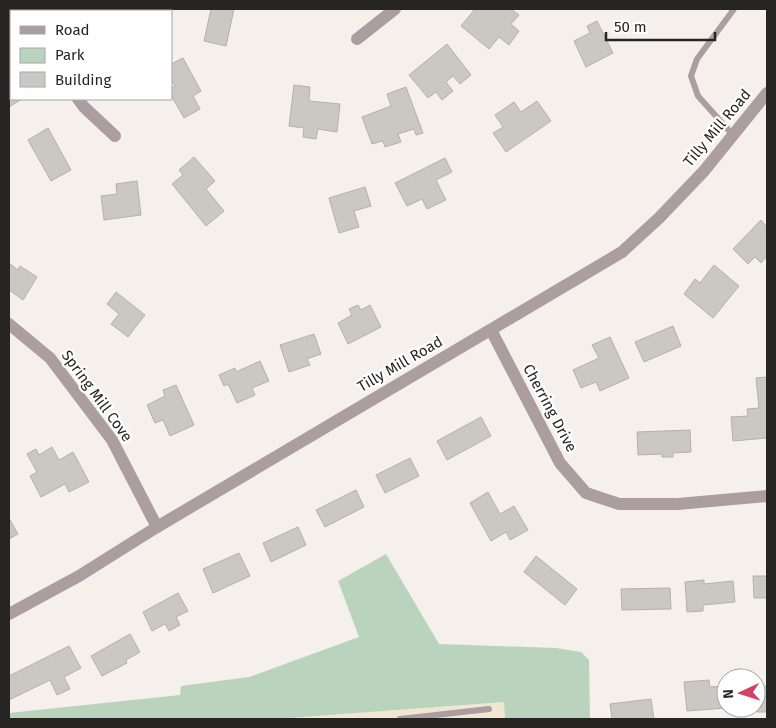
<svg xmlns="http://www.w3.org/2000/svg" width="776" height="728" font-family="'Fira Sans',sans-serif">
	<rect width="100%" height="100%" fill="#f5f0eb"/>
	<polygon fill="#f1e6d1" points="504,702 505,719 262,719"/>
	<polygon fill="#bad3bd" points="386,554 439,644 556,648 581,652 589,660 590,719 505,719 504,702 275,719 9,719 9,713 180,695 181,686 249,677 359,637 338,581"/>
	<g fill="#cbc7c2" stroke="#b5b0ac">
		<polygon points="211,9 234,9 226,46 204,41"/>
		<polygon points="475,9 511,9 519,15 511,24 519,31 509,45 499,37 489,49 461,26"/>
		<polygon points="597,21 613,53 586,67 574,41 590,33 587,26"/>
		<polygon points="447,44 471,75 460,84 453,76 446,82 453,91 442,100 436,92 428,98 409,75"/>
		<polygon points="183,58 201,91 193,96 200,109 184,118 171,95 171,88 175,86 171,79 171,64"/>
		<polygon points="11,82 11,99 22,99 9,107 9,84"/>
		<polygon points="294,85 310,87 309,101 340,104 337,132 318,129 316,139 303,137 304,128 289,126"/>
		<polygon points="406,87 423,133 416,135 414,129 398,134 401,142 385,147 383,141 372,144 362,117 391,106 387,94"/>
		<polygon points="537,101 551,121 506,152 493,133 503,127 495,115 514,102 521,112"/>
		<polygon points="48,128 71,170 51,181 28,140"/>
		<polygon points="194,157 215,181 206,189 224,211 206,226 172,184 183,175 179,170"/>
		<polygon points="445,158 452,172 436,180 446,200 427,209 422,199 407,206 395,183"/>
		<polygon points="137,181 141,215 104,220 101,196 117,194 116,184"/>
		<polygon points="365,187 371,206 354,211 359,227 339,233 329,198"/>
		<polygon points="761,220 767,227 767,256 761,263 755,257 748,264 733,249"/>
		<polygon points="9,263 18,270 20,266 37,277 23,300 9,290"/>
		<polygon points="714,265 739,286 713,318 684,294 695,279 700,283"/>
		<polygon points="116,292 145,315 128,337 111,324 119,314 107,304"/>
		<polygon points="358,305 361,310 370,305 381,327 348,344 338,323 352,315 349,309"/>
		<polygon points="673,326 681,346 644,362 635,342"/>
		<polygon points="314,334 321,354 307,359 310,365 289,372 280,345"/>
		<polygon points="610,337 629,378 600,391 596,382 581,388 573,370 599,358 592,345"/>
		<polygon points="260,361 269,381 252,388 255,395 237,403 228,384 224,386 219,375 235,368 236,372"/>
		<polygon points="767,377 767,438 733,441 731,417 748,416 747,409 759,408 756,378"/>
		<polygon points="176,385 194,425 170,436 163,420 155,423 147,405 165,396 163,390"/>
		<polygon points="481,417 491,436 447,460 437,441"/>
		<polygon points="690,430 691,452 673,453 673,457 662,457 662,454 638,455 637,432"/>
		<polygon points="52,447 59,460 73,452 89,482 69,492 65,484 41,497 30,476 37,472 27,454 36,449 39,455"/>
		<polygon points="410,458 419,476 385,493 376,475"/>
		<polygon points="356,490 364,507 325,527 316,510"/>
		<polygon points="488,492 500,514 514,506 528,530 510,540 506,532 491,541 470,503"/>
		<polygon points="9,518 18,534 9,539"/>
		<polygon points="298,527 306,545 271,562 263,543"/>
		<polygon points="239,553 250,576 213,593 203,569"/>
		<polygon points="536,556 577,589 565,605 524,572"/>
		<polygon points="753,576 767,576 767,598 754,598"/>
		<polygon points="704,580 704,584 733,581 735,602 703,605 703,611 687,612 685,582"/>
		<polygon points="670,588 671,609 622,610 621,589"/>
		<polygon points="178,593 188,611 176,617 180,625 169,631 165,624 152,631 143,612"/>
		<polygon points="130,634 140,652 126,660 127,663 102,676 91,656"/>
		<polygon points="69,646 81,668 64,677 70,689 57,695 50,680 9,700 9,676"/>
		<polygon points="709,680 710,687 726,686 726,708 687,711 684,682"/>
		<polygon points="767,686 767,712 757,712 756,687"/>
		<polygon points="651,699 654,719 612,719 610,704"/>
	</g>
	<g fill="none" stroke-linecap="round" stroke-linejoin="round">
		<g stroke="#ac9da1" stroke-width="6">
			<polyline points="733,135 698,96 691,76 697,59 734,9"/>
			<polyline points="400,719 489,709"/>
		</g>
		<g stroke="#ac9da1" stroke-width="12">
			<polyline points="18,9 18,11"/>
			<polyline points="357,39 395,9"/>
			<polyline points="78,99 84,107 115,136"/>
			<polyline points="9,324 50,358 112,440 157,527"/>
			<polyline points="491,330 560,463 586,493 619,504 678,504 767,496"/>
		</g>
		<polyline stroke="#ac9da1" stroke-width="12" points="9,614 79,576 157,527 622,252 659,218 704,171 767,93"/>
	</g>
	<g text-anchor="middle" stroke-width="4.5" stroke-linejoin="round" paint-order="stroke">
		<g font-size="15" fill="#272524" stroke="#fefefe">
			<text transform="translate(717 128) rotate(-50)" y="5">Tilly Mill Road</text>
			<text transform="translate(400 364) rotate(-30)" y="5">Tilly Mill Road</text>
			<text transform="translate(97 396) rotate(54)" y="5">Spring Mill Cove</text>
			<text transform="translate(550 408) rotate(62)" y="5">Cherring Drive</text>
		</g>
	</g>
	<rect width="776" height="728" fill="none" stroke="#272524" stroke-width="20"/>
	<rect x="10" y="10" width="162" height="90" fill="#fefefe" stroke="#a8a7a7"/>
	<rect x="20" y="26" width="25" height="8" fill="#ac9da1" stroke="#a8a7a7"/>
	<text x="55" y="35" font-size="15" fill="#272524">Road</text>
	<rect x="20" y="48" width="25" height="15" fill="#bad3bd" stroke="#a8a7a7"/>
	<text x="55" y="60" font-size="15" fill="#272524">Park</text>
	<rect x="20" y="72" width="25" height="15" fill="#cbc7c2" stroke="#a8a7a7"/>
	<text x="55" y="85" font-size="15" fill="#272524">Building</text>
	<g transform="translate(741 693) rotate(266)"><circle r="24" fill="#fefefe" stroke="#a8a7a7"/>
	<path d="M0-4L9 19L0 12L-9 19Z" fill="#d14267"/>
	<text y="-8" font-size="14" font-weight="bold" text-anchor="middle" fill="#272524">N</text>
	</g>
	<path d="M606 32v8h109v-8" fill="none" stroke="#272524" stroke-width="2.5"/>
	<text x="614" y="32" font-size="15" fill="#272524" stroke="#fefefe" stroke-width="4" paint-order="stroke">50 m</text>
</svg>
